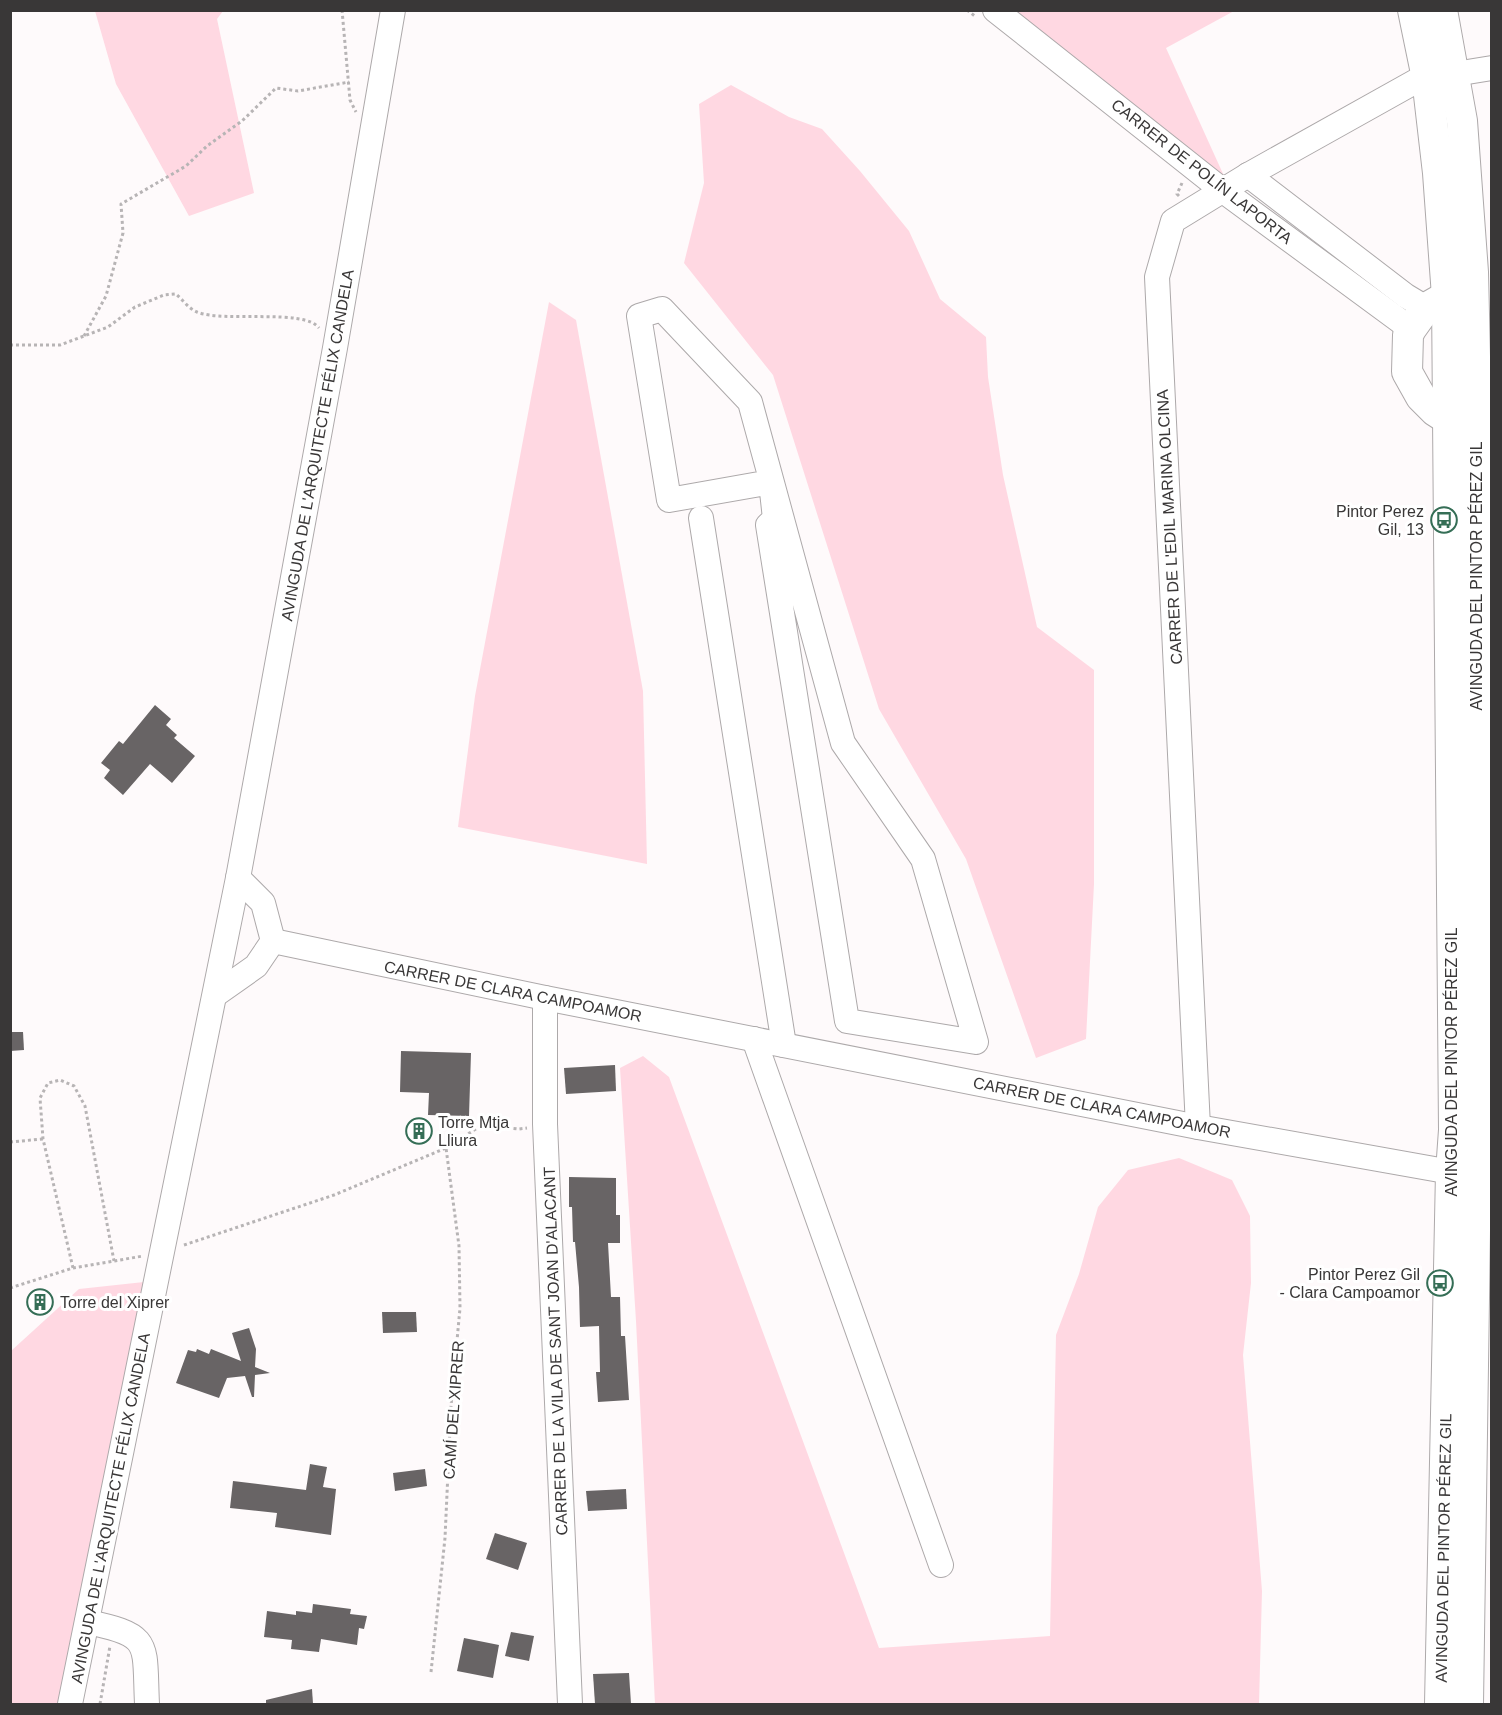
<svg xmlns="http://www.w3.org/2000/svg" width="1502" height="1715" font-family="Arial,sans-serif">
	<rect width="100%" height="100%" fill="#fefafb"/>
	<g fill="#ffd8e2">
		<polygon points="95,11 223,11 217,19 254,193 189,216 116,84"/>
		<polygon points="1009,11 1234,11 1166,48 1224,176"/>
		<polygon points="731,85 789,117 822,129 860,171 909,231 940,299 986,337 988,377 1003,475 1037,627 1094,670 1094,884 1086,1039 1036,1058 966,859 879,709 773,375 684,263 704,183 699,104"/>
		<polygon points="549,302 576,320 643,691 647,864 458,827 475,696"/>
		<polygon points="643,1056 669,1077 879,1648 1050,1636 1056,1335 1079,1274 1098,1207 1128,1170 1179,1158 1232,1180 1250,1216 1251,1283 1243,1355 1262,1591 1259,1704 655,1704 636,1321 620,1068"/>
		<polygon points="144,1282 61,1704 11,1704 11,1351 79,1289"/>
	</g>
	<g fill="#686465">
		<polygon points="155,705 171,719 166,725 177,735 174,738 195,756 172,783 150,764 123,795 104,778 110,770 101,763 119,741 123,744"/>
		<polygon points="10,1032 23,1032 24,1050 10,1051"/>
		<polygon points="401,1051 471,1053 469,1116 428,1115 429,1093 400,1092"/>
		<polygon points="615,1065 616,1091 566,1094 564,1068"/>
		<polygon points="428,1123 429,1138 409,1139 410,1125"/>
		<polygon points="569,1177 616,1178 616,1215 620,1215 620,1243 608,1243 611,1297 620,1297 621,1336 625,1336 629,1400 598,1402 596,1372 600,1372 599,1326 580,1327 579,1287 575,1242 573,1242 572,1207 569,1207"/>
		<polygon points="382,1312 416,1312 417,1332 383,1333"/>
		<polygon points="249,1328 256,1349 255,1367 270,1373 255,1375 254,1397 252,1397 245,1376 227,1378 219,1398 176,1383 188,1350 196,1352 197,1349 209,1354 211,1349 241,1361 232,1333"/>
		<polygon points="310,1464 327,1467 323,1487 336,1489 331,1535 275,1527 277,1513 230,1508 233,1481 306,1490"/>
		<polygon points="425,1469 427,1486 395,1491 393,1473"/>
		<polygon points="626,1489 627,1509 588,1511 586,1491"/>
		<polygon points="495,1533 527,1543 518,1570 486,1559"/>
		<polygon points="313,1604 351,1609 350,1614 367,1616 364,1629 359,1628 357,1645 321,1639 319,1652 291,1649 292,1640 264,1637 267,1611 296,1615 296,1611 312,1613"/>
		<polygon points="511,1632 534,1636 529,1661 505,1656"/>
		<polygon points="464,1638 499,1645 493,1678 457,1671"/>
		<polygon points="629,1673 631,1704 595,1704 593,1674"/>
		<polygon points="312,1689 313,1704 266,1704 266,1700"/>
	</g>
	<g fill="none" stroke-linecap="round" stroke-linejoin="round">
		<g stroke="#ada9aa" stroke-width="26">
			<g id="minor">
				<polyline points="995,10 1222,190 1411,329"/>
				<polyline points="1455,74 1492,68"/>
				<polyline points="1248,175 1406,296 1426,308"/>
				<polygon points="662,309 750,402 843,743 923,859 976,1042 847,1021 768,525 775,519 771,482 669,500 639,316"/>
				<polyline points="701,518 784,1045"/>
				<polyline points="273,941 545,998 1198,1127 1451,1172 1476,1163 1492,1141"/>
				<polyline points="215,995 256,966 273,941 263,903 238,878"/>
				<polyline points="545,998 545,1124 570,1704"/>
				<polyline points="754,1039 941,1565"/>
				<polyline points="1198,1127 1157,277 1173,221 1248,175 1418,80 1427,78"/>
				<path d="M87,1622c66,13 57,21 60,82"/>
				<polyline points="70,1704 238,878 335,348 393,10"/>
			</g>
		</g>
		<g stroke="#ada9aa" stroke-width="32">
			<g id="major">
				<polyline points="1413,10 1427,78 1438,173 1447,296 1454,1130 1451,1172 1440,1704"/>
				<polyline points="1442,10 1462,121 1473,272 1477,441 1476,1163 1468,1704"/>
				<polyline points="1463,296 1447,296 1426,308 1411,329 1408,335 1407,372 1421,397 1435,411 1449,420 1464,420"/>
			</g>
		</g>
		<g stroke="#b7b4b5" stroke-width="3" stroke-dasharray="3 3" stroke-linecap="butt">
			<polyline points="342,10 350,100 356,112"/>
			<polyline points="967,10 976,17"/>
			<polyline points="1179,196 1177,194 1182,183"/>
			<polyline points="84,336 106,296 123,233 121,204 186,166 207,146 242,121 276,88 298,91 349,82"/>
			<path d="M10,345h50l48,-18 27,-20 29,-12 12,-1c6,5 13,15 21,18 27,11 107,-4 122,16"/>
			<polyline points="10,1142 43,1139"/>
			<polyline points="184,1245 334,1195 446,1148 482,1125 519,1129 527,1128"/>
			<polyline points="73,1268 43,1139 40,1098 48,1083 60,1080 74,1086 85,1106 114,1261"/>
			<polyline points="10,1288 73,1268 143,1256"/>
			<polyline points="431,1672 445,1538 451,1406 460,1308 459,1246 446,1148"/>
			<polyline points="100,1704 110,1646"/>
		</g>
		<use href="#minor" stroke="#fff" stroke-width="24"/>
		<use href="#major" stroke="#fff" stroke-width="30"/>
	</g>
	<defs>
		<g id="bus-ring" transform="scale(1.35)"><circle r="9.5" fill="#fff" stroke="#356e56" stroke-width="1.5"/><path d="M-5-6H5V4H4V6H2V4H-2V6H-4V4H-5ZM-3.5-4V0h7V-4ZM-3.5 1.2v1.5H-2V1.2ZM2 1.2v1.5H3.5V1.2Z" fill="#356e56"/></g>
		<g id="building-ring" transform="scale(1.35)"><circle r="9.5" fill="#fff" stroke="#356e56" stroke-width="1.5"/><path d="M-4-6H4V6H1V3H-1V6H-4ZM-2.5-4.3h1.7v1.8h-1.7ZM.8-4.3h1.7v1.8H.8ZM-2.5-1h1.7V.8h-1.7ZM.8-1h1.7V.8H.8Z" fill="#356e56"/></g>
	</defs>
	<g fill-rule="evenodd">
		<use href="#bus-ring" x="1444" y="520"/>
		<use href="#building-ring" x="419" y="1131"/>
		<use href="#bus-ring" x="1440" y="1283"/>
		<use href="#building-ring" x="40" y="1302"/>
	</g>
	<g text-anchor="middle" stroke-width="6" stroke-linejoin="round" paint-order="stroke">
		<g font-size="16" fill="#393737" stroke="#fff">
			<text transform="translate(1202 171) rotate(38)" y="6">CARRER DE POLÍN LAPORTA</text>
			<text transform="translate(317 445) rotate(-80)" y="6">AVINGUDA DE L'ARQUITECTE FÉLIX CANDELA</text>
			<text transform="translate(1169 527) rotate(-93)" y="6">CARRER DE L'EDIL MARINA OLCINA</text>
			<text transform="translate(1476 576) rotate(-90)" y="6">AVINGUDA DEL PINTOR PÉREZ GIL</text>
			<text transform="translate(513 991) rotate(11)" y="6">CARRER DE CLARA CAMPOAMOR</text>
			<text transform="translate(1451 1062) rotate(-90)" y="6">AVINGUDA DEL PINTOR PÉREZ GIL</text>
			<text transform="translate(1102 1107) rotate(11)" y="6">CARRER DE CLARA CAMPOAMOR</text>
			<text transform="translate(555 1351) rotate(-92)" y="6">CARRER DE LA VILA DE SANT JOAN D'ALACANT</text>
			<text transform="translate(453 1410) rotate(-86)" y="6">CAMÍ DEL XIPRER</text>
			<text transform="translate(110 1508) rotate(-79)" y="6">AVINGUDA DE L'ARQUITECTE FÉLIX CANDELA</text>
			<text transform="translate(1443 1548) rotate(-89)" y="6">AVINGUDA DEL PINTOR PÉREZ GIL</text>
		</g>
		<g font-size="16" fill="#393737" stroke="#fff" text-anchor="end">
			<text x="1424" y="517">Pintor Perez<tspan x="1424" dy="18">Gil, 13</tspan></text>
			<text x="438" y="1128" text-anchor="start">Torre Mtja<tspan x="438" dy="18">Lliura</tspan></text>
			<text x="1420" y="1280">Pintor Perez Gil<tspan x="1420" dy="18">- Clara Campoamor</tspan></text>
			<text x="60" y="1308" text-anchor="start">Torre del Xiprer</text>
		</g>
	</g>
	<rect width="1502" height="1715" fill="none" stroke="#393737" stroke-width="24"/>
</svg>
